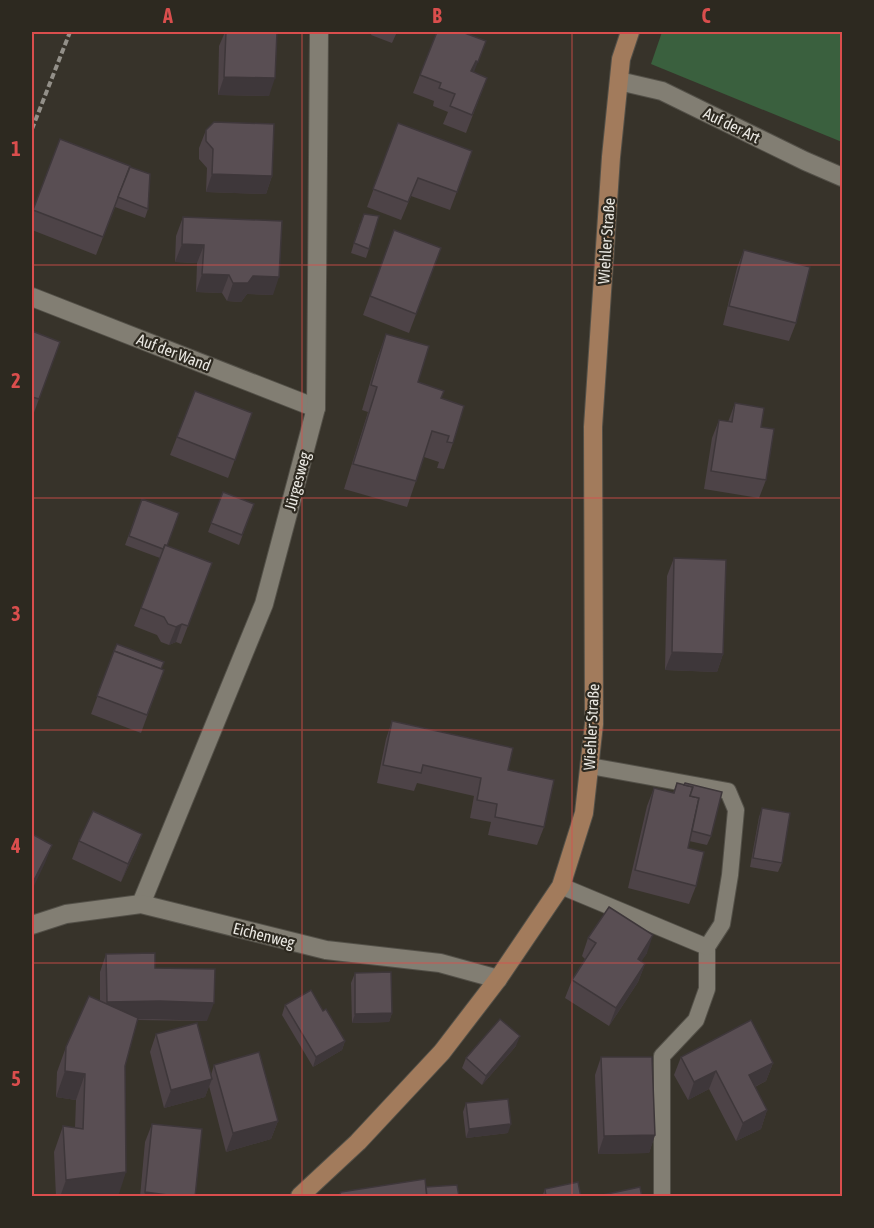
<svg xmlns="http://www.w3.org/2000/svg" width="874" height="1228" font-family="'Asap Condensed',sans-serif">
	<rect width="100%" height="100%" fill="#37332a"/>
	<polygon fill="#3a603e" points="662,32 842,32 842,142 651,64"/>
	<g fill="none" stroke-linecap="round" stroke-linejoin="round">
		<g stroke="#535048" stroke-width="18">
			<g id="service">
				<polyline points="590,766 728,791 736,810 730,875 722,924 707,947 707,989 696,1020 662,1056 662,1196"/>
				<polyline points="561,886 707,947"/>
			</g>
		</g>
		<g stroke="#535048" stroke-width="20">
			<g id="minor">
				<polyline points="619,81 662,91 805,161 842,177"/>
				<polyline points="32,297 316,408"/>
				<polyline points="141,904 264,604 316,408 319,32"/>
				<polyline points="32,925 66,914 141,904 326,950 440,963 498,979"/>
			</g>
		</g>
		<g stroke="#535048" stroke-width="20">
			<polyline id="secondary" points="300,1196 358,1142 442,1052 498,979 561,886 584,813 594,724 593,427 611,157 621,59 630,32"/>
		</g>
		<polyline stroke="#939089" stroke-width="4" stroke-dasharray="6 3" stroke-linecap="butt" points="32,129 70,32"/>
		<use href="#service" stroke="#827e73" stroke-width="16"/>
		<use href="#minor" stroke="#827e73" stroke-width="18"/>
		<use href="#secondary" stroke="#a27b5c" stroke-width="18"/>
	</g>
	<g fill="#4d4347">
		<polygon points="225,32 277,32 269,96 218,95 219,46"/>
		<polygon points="372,32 397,32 392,43 371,35"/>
		<polygon points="474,72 487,78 466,133 443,124 448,112 433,106 434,101 413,93 420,75"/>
		<polygon points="398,123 472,151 450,210 411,196 401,220 367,207"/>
		<polygon points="206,130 272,176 266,194 206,192 207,168 199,159 199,148"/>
		<polygon points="60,139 130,167 148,209 145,218 115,207 96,255 32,230 32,215"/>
		<polygon points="183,217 273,295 247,294 241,302 227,301 222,293 196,292 197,263 175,262 176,236"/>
		<polygon points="360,223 369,249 366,258 351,253"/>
		<polygon points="394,230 441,248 409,333 363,315"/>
		<polygon points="744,250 796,323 789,341 723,325 737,268"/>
		<polygon points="32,331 60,342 32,418"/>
		<polygon points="386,334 418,382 441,398 453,443 444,469 437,468 439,462 424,457 407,507 344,489 368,412 362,410 377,359"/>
		<polygon points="195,391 252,413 228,478 170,455"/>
		<polygon points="735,403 761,427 766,480 759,498 704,489 712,438 719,420 728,422"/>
		<polygon points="223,492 254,504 239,545 208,532"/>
		<polygon points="142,499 167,546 212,563 181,644 176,642 169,645 161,642 157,635 134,626 160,558 125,545"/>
		<polygon points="674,558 723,654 717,672 665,670 667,576"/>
		<polygon points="114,651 164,670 141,733 91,714"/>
		<polygon points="392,721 508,770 544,827 537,845 488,835 491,822 470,818 474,796 417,783 414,791 377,783 386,739"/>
		<polygon points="677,783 711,836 707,845 689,841 688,848 696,886 689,904 628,888 647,806 654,788 673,793"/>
		<polygon points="762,808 782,863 778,872 750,867 759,817"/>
		<polygon points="142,834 135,852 121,882 72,859 79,841"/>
		<polygon points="588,938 647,953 641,961 645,964 638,982 609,1026 565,998 572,980 585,959 582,956"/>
		<polygon points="106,954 155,968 207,1021 137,1020 125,1066 118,1197 56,1197 54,1152 63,1126 75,1128 76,1100 56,1097 57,1072 66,1047 100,1001 100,972"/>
		<polygon points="355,973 392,1013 389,1022 352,1023 351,983"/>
		<polygon points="285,1005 323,1011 345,1041 342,1050 313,1067 282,1015"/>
		<polygon points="156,1034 211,1075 214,1065 278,1121 271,1139 226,1152 209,1086 205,1097 164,1108 150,1052"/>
		<polygon points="516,1046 482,1085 462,1068 466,1058"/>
		<polygon points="601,1057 655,1135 649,1153 598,1154 595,1075"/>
		<polygon points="681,1057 773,1063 766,1081 755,1087 767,1110 761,1129 736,1141 709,1089 688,1100 674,1075"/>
		<polygon points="466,1103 508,1133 466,1138 463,1112"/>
		<polygon points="152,1124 195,1197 140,1197 145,1142"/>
		<polygon points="545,1189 581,1197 542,1197"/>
	</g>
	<g fill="#3e373a">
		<polygon points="479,59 471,80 465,89 476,61"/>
		<polygon points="224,77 275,78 269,96 218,95"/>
		<polygon points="212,174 272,176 266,194 206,192"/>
		<polygon points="182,244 204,245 197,263 175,262"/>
		<polygon points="202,274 229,275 222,293 196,292"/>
		<polygon points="253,276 279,277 273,295 247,294 241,302 227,301 233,283"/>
		<polygon points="182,624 176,642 169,645 176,627"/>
		<polygon points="672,652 723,654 717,672 665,670"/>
		<polygon points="142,834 135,852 121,882 128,864"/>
		<polygon points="52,845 45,863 32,890 32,884"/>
		<polygon points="653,935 647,953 631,977 638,959"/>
		<polygon points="645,964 638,982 609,1026 616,1008"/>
		<polygon points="160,1001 214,1003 207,1021 153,1019 101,1020 107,1002"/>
		<polygon points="392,1013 389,1022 352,1023 355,1014"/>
		<polygon points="520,1036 516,1046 482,1085 486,1076"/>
		<polygon points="345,1041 342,1050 313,1067 316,1057"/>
		<polygon points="773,1063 766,1081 742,1093 749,1075"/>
		<polygon points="65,1071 85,1074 76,1100 56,1097"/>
		<polygon points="716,1071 709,1089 688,1100 694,1082"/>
		<polygon points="212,1079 205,1097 164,1108 171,1090"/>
		<polygon points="767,1110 761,1129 736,1141 743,1123"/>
		<polygon points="278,1121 271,1139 226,1152 233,1133"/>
		<polygon points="511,1124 508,1133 466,1138 469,1129"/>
		<polygon points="655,1135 649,1153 598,1154 604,1136"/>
		<polygon points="126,1172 118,1197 60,1197 66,1180"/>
		<polygon points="145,1192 183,1197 144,1197"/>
	</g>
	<g fill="#594e53" stroke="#3e373a" stroke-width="1.5">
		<polygon points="226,32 277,32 275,78 224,77"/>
		<polygon points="437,32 462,32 486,41 478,62 476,61 471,71 487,78 472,115 450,106 455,94 439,88 441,83 420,75"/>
		<polygon points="214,122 274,124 272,176 212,174 213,149 206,141 206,130"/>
		<polygon points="398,123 472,151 457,192 418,178 408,202 373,189"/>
		<polygon points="60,139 130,166 103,237 33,210"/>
		<polygon points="130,167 150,174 148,209 118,197"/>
		<polygon points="364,214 379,216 369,249 354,243"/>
		<polygon points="183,217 282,221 279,277 253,276 248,283 233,283 229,275 202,274 204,245 182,244"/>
		<polygon points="394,230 441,248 416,314 370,296"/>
		<polygon points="744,250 810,267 796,323 729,306"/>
		<polygon points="32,331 60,342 39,399 32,397"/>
		<polygon points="386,334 429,346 418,382 444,391 441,398 464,406 453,443 447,442 449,436 432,431 416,481 353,464 377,387 371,385"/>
		<polygon points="195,391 252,413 235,460 177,437"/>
		<polygon points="735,403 764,408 761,427 774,429 766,480 711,471 719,420 732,422"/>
		<polygon points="223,492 254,504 242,535 211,523"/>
		<polygon points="142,499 179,513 167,546 165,545 163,549 129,536"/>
		<polygon points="165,545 212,563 188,626 182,624 176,627 168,624 164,617 141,608"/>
		<polygon points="674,558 726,560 723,654 672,652"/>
		<polygon points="117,644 164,662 161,669 114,651"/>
		<polygon points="114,651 164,670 147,715 97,696"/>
		<polygon points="392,721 513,748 508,770 554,780 544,827 495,817 497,804 477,800 481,778 423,765 421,773 383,765"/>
		<polygon points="677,783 693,787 690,796 699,798 688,848 704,852 696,886 635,870 654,788 674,793"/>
		<polygon points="685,783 722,792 711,836 692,831 699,798 690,796 693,787 684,785"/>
		<polygon points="762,808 790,813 782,863 753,858"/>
		<polygon points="93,811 142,834 128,864 79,841"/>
		<polygon points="32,834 52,845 32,884"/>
		<polygon points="609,907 653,935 638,959 645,964 616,1008 572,980 596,943 588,938"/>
		<polygon points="155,953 155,968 215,969 214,1003 160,1001 107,1002 106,954"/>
		<polygon points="391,972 392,1013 355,1014 355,973"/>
		<polygon points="311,990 323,1011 326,1009 345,1041 316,1057 285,1005"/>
		<polygon points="89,996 138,1018 125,1066 126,1172 66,1180 63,1126 83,1129 85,1074 65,1071 66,1047"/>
		<polygon points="500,1019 520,1036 486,1076 466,1058"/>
		<polygon points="751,1020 773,1063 749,1075 767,1110 743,1123 716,1071 694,1082 681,1057"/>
		<polygon points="197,1023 212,1079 171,1090 156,1034"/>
		<polygon points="259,1052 278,1121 233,1133 214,1065"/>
		<polygon points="601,1057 652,1057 655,1135 604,1136"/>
		<polygon points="508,1099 511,1124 469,1129 466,1103"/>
		<polygon points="152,1124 202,1129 195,1197 183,1197 145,1192"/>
		<polygon points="425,1179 427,1197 338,1197 341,1192"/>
		<polygon points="578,1182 581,1197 546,1197 545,1189"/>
		<polygon points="457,1185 459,1197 427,1197 426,1187"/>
		<polygon points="640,1187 642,1197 593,1197"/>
	</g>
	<path fill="none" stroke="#da4e4d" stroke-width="1.5" stroke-opacity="0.55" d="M302,32v1164M572,32v1164M32,265h810M32,498h810M32,730h810M32,963h810"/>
	<g text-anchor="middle" stroke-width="4.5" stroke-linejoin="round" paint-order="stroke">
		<g font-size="16" fill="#e9e7e1" stroke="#2d2920">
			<text transform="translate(732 125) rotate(26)" y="6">Auf der Art</text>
			<text transform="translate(606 241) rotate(-86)" y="6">Wiehler Straße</text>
			<text transform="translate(174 352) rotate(21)" y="6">Auf der Wand</text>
			<text transform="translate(297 481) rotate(-75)" y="6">Jürgesweg</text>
			<text transform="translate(591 727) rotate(-87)" y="6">Wiehler Straße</text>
			<text transform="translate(264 935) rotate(14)" y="6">Eichenweg</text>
		</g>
	</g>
	<rect width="874" height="1228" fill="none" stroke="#2d2920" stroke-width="66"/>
	<rect x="33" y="33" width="808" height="1162" fill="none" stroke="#da4e4d" stroke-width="2"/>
	<g font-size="20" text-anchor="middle" font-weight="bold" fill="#da4e4d">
		<text x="168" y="23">A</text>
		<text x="437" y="23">B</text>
		<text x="706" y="23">C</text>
		<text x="16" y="156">1</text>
		<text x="16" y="388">2</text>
		<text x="16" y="621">3</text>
		<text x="16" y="853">4</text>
		<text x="16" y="1086">5</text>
	</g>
</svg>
